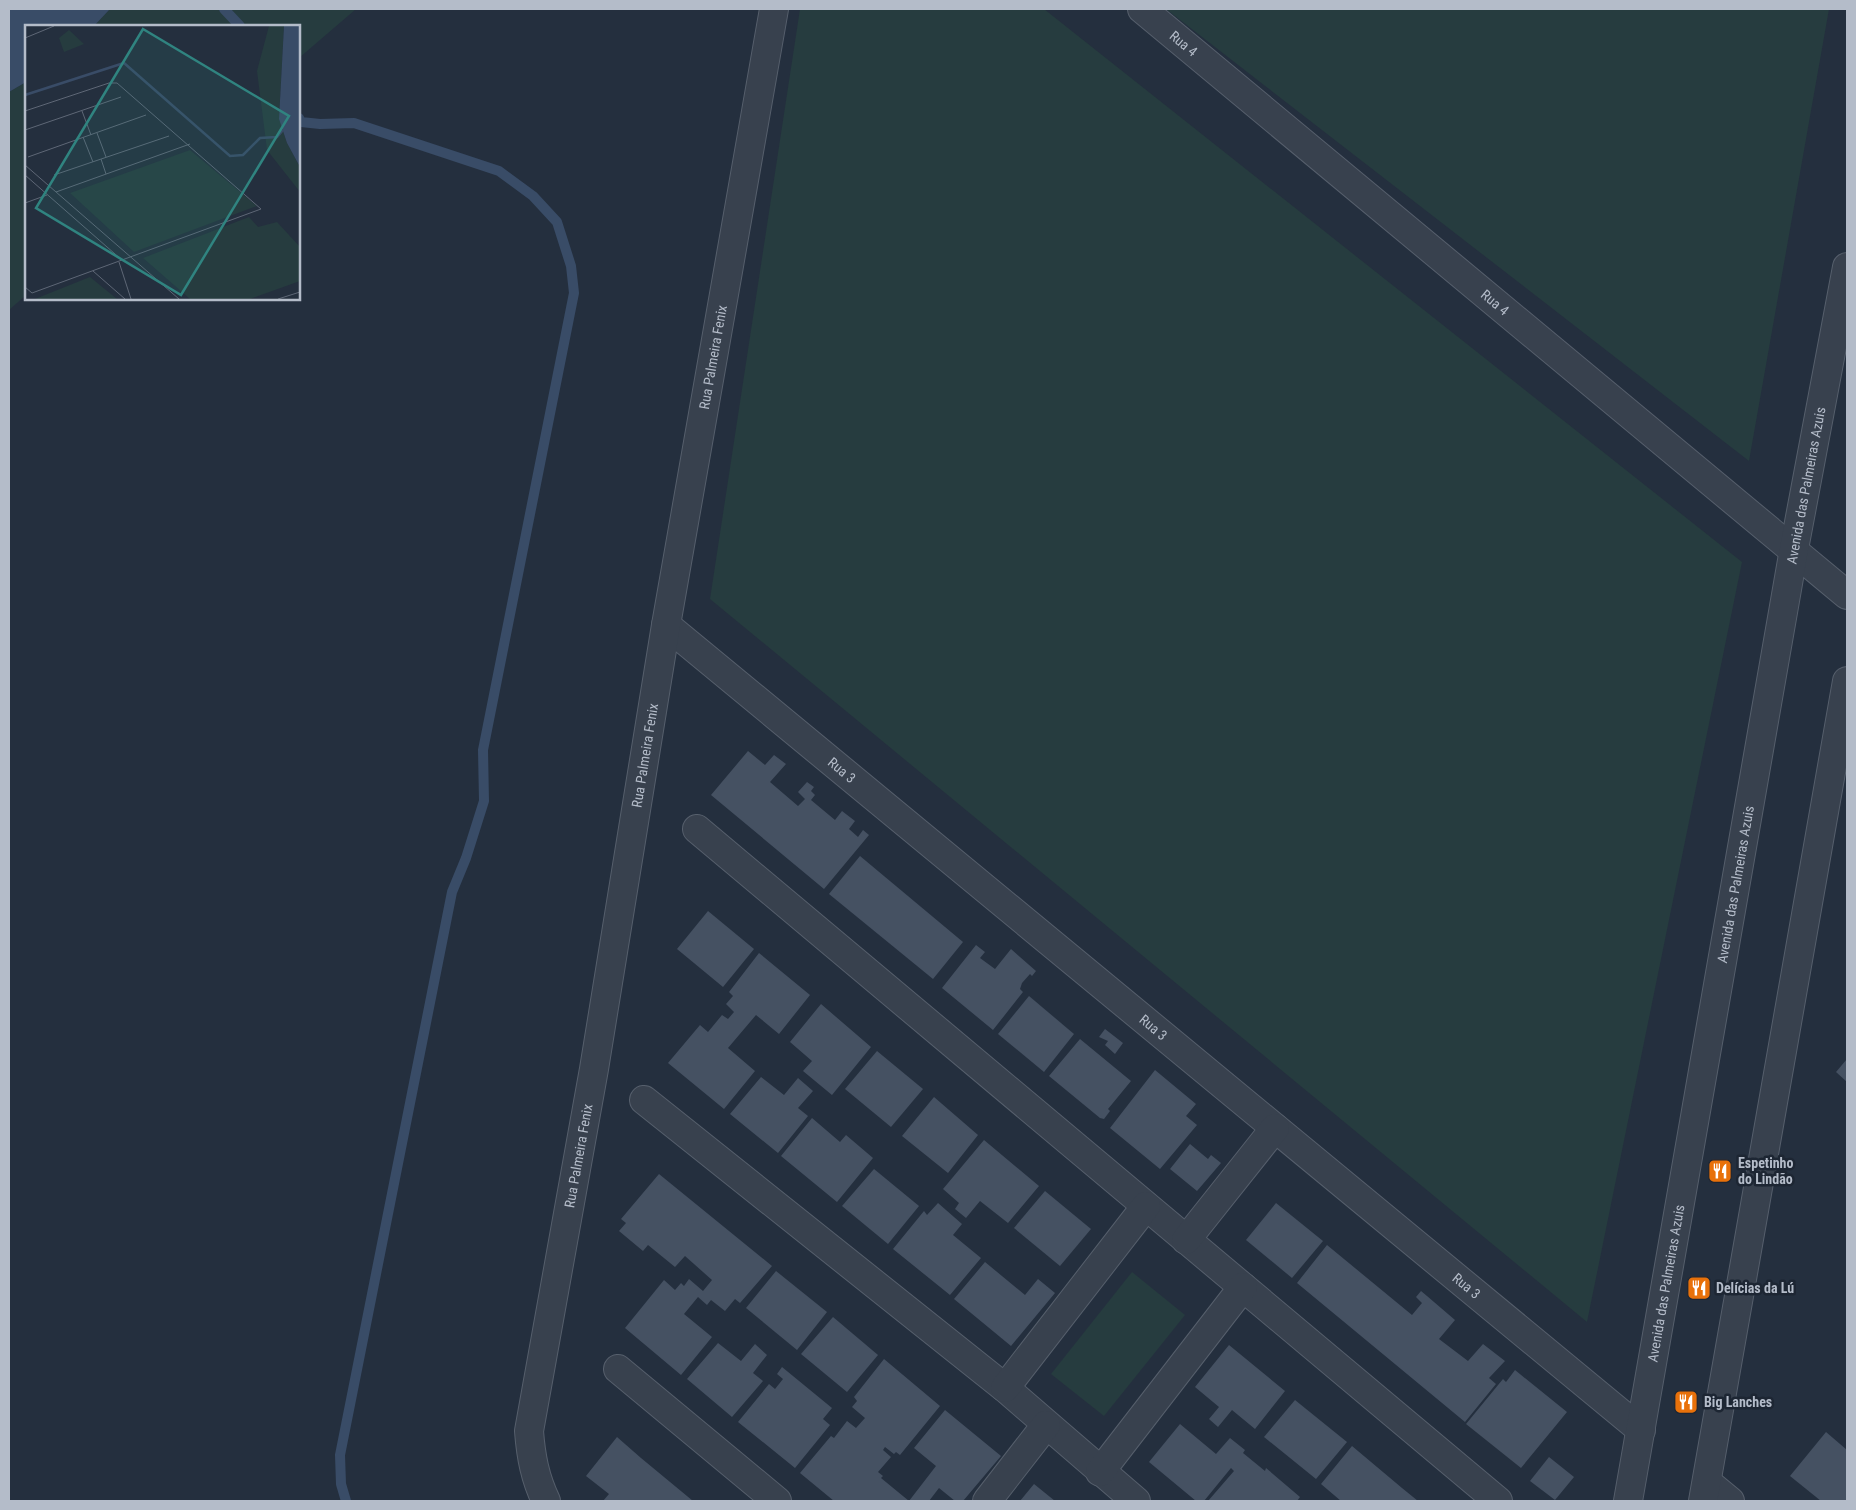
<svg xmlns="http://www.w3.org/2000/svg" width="1856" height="1510" font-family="'Roboto Condensed',sans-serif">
	<rect width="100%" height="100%" fill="#242f3e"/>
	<g fill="#263c3f">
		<polygon points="110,9 356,9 299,58 299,26 94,26"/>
		<polygon points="800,9 1044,9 1742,562 1587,1322 710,599"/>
		<polygon points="1166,9 1829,9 1749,461"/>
		<polygon points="26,82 26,295 9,310 9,92"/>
		<polygon points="1132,1272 1185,1315 1104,1416 1051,1374"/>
	</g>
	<polygon fill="#394c67" points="9,9 110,9 94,26 26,26 26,82 9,92"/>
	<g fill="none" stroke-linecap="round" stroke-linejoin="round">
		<g stroke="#394c67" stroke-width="10">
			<polyline points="224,9 240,26"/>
			<polyline points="299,118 301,122 320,124 354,123 499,171 533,196 557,222 571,266 574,293 483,750 484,801 466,858 452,892 340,1455 341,1484 346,1501"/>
		</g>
	</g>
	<g fill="#455162">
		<polygon points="748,751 765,765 774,755 786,764 770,782 798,806 805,799 798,792 807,782 814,787 811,791 815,795 811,800 835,820 842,811 855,821 849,829 858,837 863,830 869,835 824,889 711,795"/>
		<polygon points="860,856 963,942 933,979 829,894"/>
		<polygon points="708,911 754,949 723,987 677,949"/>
		<polygon points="976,945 985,952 980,958 995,969 1011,949 1036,971 1032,976 1030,974 1022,983 1020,989 1023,992 993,1030 942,988"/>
		<polygon points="759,953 810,995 779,1034 756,1015 728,1048 755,1071 724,1109 668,1063 700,1025 708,1032 722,1015 728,1019 734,1012 726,1004 733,996 729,992"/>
		<polygon points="1029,996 1074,1034 1044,1072 998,1034"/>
		<polygon points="821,1004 871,1047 832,1095 803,1071 812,1061 790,1042"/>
		<polygon points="1105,1029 1123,1043 1115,1054 1105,1045 1108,1041 1099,1037"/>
		<polygon points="1080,1039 1131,1081 1108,1109 1110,1111 1104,1119 1100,1118 1049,1076"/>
		<polygon points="877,1051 923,1089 891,1127 845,1089"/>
		<polygon points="1847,1059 1847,1082 1836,1072"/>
		<polygon points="1155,1070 1196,1104 1186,1116 1197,1125 1160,1169 1110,1128"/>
		<polygon points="761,1077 784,1095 798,1078 813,1091 798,1108 808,1116 778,1153 730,1114"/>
		<polygon points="934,1097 978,1135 948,1173 902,1136"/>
		<polygon points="812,1118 840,1142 846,1135 873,1158 837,1202 781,1156"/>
		<polygon points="984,1140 1039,1186 1008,1223 980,1201 966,1218 955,1209 959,1203 943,1189"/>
		<polygon points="1190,1144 1208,1159 1211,1155 1221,1163 1197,1191 1170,1169"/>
		<polygon points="874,1169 919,1206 888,1244 842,1206"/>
		<polygon points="659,1174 772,1266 740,1303 735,1299 725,1311 711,1300 707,1305 698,1297 684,1314 712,1337 681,1375 625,1328 664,1280 675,1290 681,1283 684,1286 689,1279 703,1291 712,1280 685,1256 675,1267 648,1245 643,1251 619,1231 626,1223 621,1219"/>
		<polygon points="1045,1191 1091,1229 1060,1266 1014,1228"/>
		<polygon points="938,1203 962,1224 953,1235 981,1258 950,1295 893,1249 924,1211 927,1215"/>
		<polygon points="1276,1203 1323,1241 1292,1278 1246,1240"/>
		<polygon points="1327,1245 1412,1315 1422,1303 1416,1297 1421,1291 1427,1296 1455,1320 1439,1339 1468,1361 1483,1344 1505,1361 1489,1378 1496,1384 1465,1422 1297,1283"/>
		<polygon points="985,1262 1025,1295 1038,1279 1055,1293 1011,1346 954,1299"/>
		<polygon points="776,1271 827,1312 797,1350 746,1308"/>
		<polygon points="833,1317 878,1355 847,1392 801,1354"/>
		<polygon points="718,1343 741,1361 755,1344 767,1355 753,1373 763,1381 732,1417 687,1379"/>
		<polygon points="1229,1345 1285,1391 1255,1429 1232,1410 1218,1427 1209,1419 1219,1407 1195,1387"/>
		<polygon points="884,1359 940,1406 900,1455 896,1452 894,1454 885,1447 883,1450 891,1457 878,1472 883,1476 881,1478 909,1501 936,1466 914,1448 945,1410 1001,1456 963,1501 955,1501 939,1488 929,1501 834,1501 800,1473 831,1436 834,1438 847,1421 856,1428 865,1418 852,1407 857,1401 854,1397"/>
		<polygon points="782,1367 832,1408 823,1419 830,1425 795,1468 738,1422 769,1384 775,1389 783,1379 777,1374"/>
		<polygon points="1515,1370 1567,1412 1521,1468 1466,1424 1503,1379 1506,1382"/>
		<polygon points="1295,1400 1347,1442 1316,1479 1264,1437"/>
		<polygon points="1180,1424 1216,1454 1230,1438 1245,1450 1243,1453 1265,1471 1266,1468 1300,1497 1297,1501 1208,1501 1234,1471 1231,1468 1204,1501 1196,1501 1149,1462"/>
		<polygon points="1826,1432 1847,1450 1847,1501 1821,1501 1790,1476"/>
		<polygon points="617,1437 641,1458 693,1501 603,1501 609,1494 586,1476"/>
		<polygon points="1352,1446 1402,1488 1418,1501 1341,1501 1321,1484"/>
		<polygon points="1549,1457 1574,1477 1555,1500 1530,1481"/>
		<polygon points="1034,1484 1055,1501 1020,1501"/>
	</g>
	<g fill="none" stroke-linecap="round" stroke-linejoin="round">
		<g stroke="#565f6c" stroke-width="30">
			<g id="minor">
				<path id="s1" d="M1142,9l705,586"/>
				<path id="s2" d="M666,625l975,805"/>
				<polyline points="697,829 1498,1501"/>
				<polyline points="644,1100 1005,1388 1136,1501"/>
				<polyline points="1186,1240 1275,1128"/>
				<polyline points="618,1369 777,1501"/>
				<polyline points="1005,1388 1146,1206"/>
				<polyline points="1100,1472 1243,1287"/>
				<polyline points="1707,1482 1730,1501"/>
				<path id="s3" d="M546,1501c-11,-23 -15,-44 -17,-70l65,-362 72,-444 108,-616"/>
				<polyline points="987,1501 1046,1425"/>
				<path id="s4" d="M1628,1501l166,-952 53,-282"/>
				<polyline points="1703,1501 1847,681"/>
			</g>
		</g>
		<use href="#minor" stroke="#38414e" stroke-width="28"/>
	</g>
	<defs>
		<g id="restaurant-square" transform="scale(1.25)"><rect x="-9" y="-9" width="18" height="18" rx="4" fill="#e8710a" stroke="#1d2633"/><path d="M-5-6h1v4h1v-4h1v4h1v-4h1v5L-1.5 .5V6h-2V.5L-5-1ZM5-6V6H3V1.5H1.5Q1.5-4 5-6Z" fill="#fff"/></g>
	</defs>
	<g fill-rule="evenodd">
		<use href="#restaurant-square" x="1720" y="1171"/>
		<use href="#restaurant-square" x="1699" y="1288"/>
		<use href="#restaurant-square" x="1686" y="1402"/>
	</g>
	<g text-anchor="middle" stroke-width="5" stroke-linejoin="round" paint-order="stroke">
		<g font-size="14" fill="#b4bcc9" stroke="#1d2633">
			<text dy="5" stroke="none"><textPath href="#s1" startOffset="54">Rua 4</textPath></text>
			<text dy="5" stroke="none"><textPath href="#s1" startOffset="459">Rua 4</textPath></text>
			<text dy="5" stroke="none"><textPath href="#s3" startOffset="1162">Rua Palmeira Fenix</textPath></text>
			<text dy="5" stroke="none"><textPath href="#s4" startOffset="1031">Avenida das Palmeiras Azuis</textPath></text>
			<text dy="5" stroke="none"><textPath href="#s3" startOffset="758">Rua Palmeira Fenix</textPath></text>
			<text dy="5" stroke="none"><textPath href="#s2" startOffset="228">Rua 3</textPath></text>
			<text dy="5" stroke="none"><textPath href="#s4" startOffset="626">Avenida das Palmeiras Azuis</textPath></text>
			<text dy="5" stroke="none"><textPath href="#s2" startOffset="632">Rua 3</textPath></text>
			<text dy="5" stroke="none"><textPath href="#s3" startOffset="352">Rua Palmeira Fenix</textPath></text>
			<text dy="5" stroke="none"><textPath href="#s4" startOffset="221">Avenida das Palmeiras Azuis</textPath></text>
			<text dy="5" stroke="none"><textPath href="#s2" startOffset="1038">Rua 3</textPath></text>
		</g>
		<g font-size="14" font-weight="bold" fill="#b4bcc9" stroke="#1d2633" text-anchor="start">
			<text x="1738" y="1168">Espetinho<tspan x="1738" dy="16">do Lindão</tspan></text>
			<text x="1716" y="1293">Delícias da Lú</text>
			<text x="1704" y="1407">Big Lanches</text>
		</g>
	</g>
	<g transform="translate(25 25)">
		<rect width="275" height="275" fill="#242f3e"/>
		<path d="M244,1h15l-5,93 8,24 13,24v25l-33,-42 -10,-79zM44,5l15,14 -20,8 -5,-14zM165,125l67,56 -123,46 -64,-59zM224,192l9,10 19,-5 23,25v34l-50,18h-60l-47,-41zM65,252l27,22h-82z" fill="#263c3f"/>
		<path d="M259,1h16v141l-13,-24 -8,-24z" fill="#394c67"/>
		<path fill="none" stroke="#394c67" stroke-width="2.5" d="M0,70l99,-32 106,93 13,-1 17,-17 17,-1 6,-7"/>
		<path fill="none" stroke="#5e6776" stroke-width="1" d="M0,13l29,-12M0,86l84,-28h8l144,126 -229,84 -7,-6M57,86l9,24M0,105l96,-33M72,108l9,24M58,112l10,25M3,132l118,-42M76,134l5,15M0,140l154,134M0,150l98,86M29,150l115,-39M31,167l134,-48M0,178l22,-8M94,237l12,37M68,246l32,28M253,274l22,-7"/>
		<path fill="#308480" fill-opacity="0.15" stroke="#308480" stroke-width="2.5" d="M118,4l146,87 -108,179 -145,-87z"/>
		<rect width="275" height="275" fill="none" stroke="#b4bcc9" stroke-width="2.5"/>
	</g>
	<rect width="1856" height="1510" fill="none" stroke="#b4bcc9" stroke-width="20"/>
</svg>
